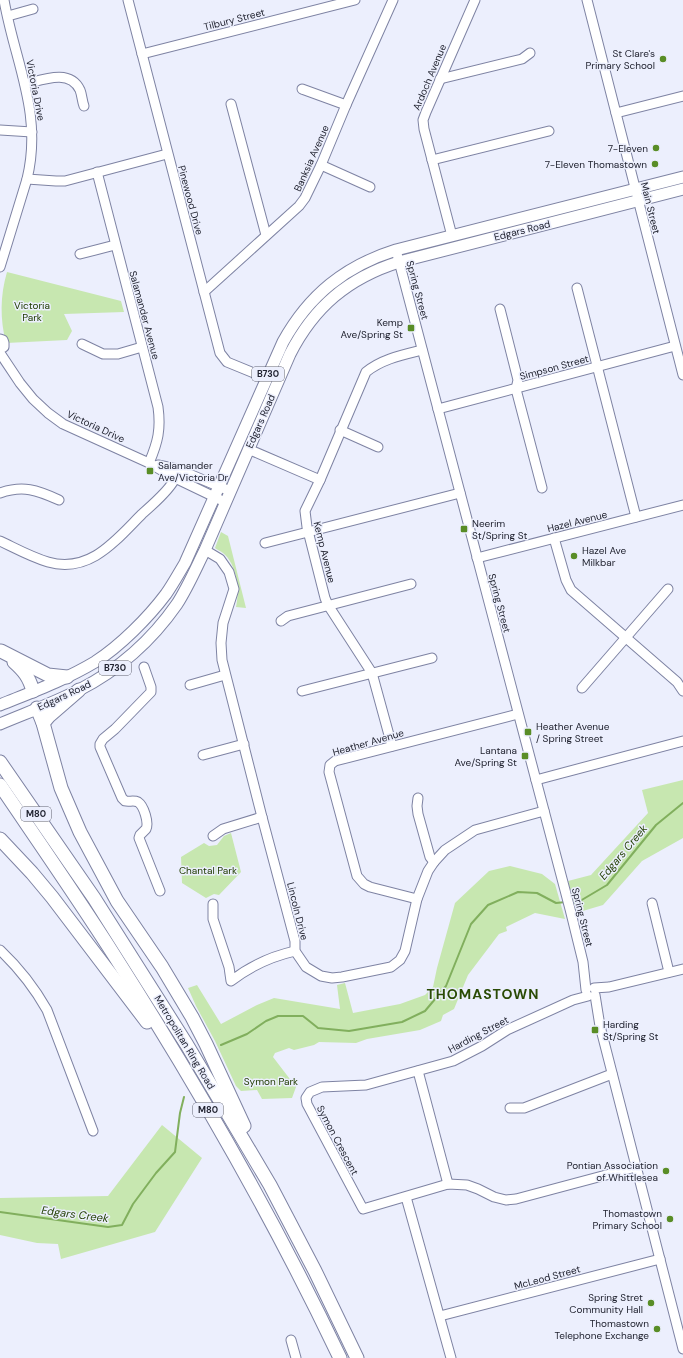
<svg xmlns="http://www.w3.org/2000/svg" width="683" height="1358" font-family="'DM Sans',sans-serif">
	<rect width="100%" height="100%" fill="#eceffd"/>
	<g fill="#c7e7b0">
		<path d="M7,272l114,29 3,11 -60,2 8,17 -5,9 -61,3c-6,-24 -6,-47 1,-71z"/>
		<path d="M221,532l7,4 18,72 -10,-1c4,-16 1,-43 -13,-54 -2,-2 -6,-3 -8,-5z"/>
		<polygon points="683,780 683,838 642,861 603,905 576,913 568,881 591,875 648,813 642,790"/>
		<polygon points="231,833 241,872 219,895 214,894 206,898 182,883 181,857 204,843 209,846 217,845 224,836"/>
		<polygon points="510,866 542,874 555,884 565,919 535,913 506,927 507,931 499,934 468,975 454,1009 443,1015 441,1021 420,1030 367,1039 356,1043 319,1042 314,1045 294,1050 289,1048 275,1053 273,1057 296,1087 292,1098 262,1099 257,1090 241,1091 236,1086 215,1041 196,1006 188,988 197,985 221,1024 257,1005 274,998 340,1009 337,985 345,983 353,1013 400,1004 425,995 433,987 437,968 455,903 489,871"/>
		<polygon points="162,1125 202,1158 155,1232 61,1259 58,1244 37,1243 0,1235 0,1198 108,1196"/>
	</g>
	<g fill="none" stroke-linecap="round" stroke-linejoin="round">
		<g stroke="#81af5d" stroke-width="2">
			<polyline points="571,902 580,901 607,885 656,825 683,803"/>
			<polyline points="221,1045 247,1034 266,1021 278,1016 303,1016 318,1028 349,1031 402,1022 425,1011 446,986 471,924 488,905 518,892 537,893 556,903 566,902"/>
			<polyline points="0,1212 108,1227 122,1225 133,1204 156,1173 175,1152 180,1113 184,1097"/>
		</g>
		<g stroke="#7e83a3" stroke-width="11">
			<g id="minor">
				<polyline points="128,0 220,353 227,362 266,378"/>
				<polyline points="587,0 683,375"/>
				<polyline points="8,16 33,9"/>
				<polyline points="142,54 355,0"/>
				<polyline points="440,79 522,59 530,53"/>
				<path d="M25,84c17,-4 45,-16 55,6 2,5 2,11 4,16"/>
				<polyline points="302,89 346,105"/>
				<polyline points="231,104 266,235"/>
				<polyline points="616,113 683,96"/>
				<polyline points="0,130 32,132"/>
				<polyline points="432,160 549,131"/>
				<polyline points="321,165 370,187"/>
				<path d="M97,172l61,235c3,22 0,35 -9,56"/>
				<polyline points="27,179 56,181 65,181 167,154"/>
				<polyline points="452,236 424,129 423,120 426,112 475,0"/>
				<polyline points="396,250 570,909 583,962 586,990"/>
				<polyline points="80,254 115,245"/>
				<path d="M0,267l27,-88c16,-66 -12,-116 -23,-179"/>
				<polyline points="577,288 636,517"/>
				<polyline points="204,292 299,206 305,198 321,165 346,105 393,0"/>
				<polyline points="500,309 518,380 516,389 517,393 542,488"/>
				<polyline points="0,339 3,340 4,343 4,347 0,349"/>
				<polyline points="82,344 103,354 118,354 142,347"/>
				<polyline points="0,353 20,383 33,399 48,413 63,424 149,463 175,478 225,502"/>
				<polyline points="438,409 675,346"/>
				<polyline points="340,430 378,447"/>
				<polyline points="248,449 320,480"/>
				<polyline points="158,465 177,469 230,491"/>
				<path d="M0,493c23,-8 37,-3 59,7"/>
				<polyline points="554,538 566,580 571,590 677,682 683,691"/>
				<path d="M0,541c15,7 31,16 48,21 42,12 68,-22 94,-48 9,-8 29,-25 33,-36 1,-2 1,-6 2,-9"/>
				<polyline points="265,543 460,493"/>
				<polyline points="205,550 220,559 229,572 234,589 223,623 221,643 222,660 262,817 295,941 295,951 306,967 321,976 332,978 342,977 391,967 400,960 405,951 417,899 428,871 434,862 445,850 475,830 544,811"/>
				<polyline points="477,558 683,505"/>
				<polyline points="281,621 288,616 411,584"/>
				<path d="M144,667l7,20v5l-36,37 -12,10 -3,5v3l22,51 3,3c4,1 9,-1 13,1 6,4 11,21 8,27l-6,6 -1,3 21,53"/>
				<polyline points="190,685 225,675"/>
				<polyline points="582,688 668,589"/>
				<polyline points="302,691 432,658"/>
				<path d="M392,746l-20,-73 -44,-68 -3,-7 -18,-71 -2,-16 15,-31 46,-108c16,-13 36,-17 56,-22"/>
				<polyline points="203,755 244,744"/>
				<polyline points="536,780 683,741"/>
				<polyline points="418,798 417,806 418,814 430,857 434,862"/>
				<polyline points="213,836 223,829 262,817"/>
				<polyline points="417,899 370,887 364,884 357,876 329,772 330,765 335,761 518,714"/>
				<polyline points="652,903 669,972"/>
				<path d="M213,904v15l16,48 2,14c18,-14 42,-25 64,-30"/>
				<path d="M0,950c19,18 34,37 47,60l46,121"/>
				<polyline points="594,988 609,987 683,969"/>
				<polyline points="595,995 600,1026 683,1349"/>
				<polyline points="588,996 573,1000 507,1030 482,1046 453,1061 366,1085 322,1087 310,1092 306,1098 307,1104 363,1209 448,1184 467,1185 478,1189 494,1197 506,1200 516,1199 636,1167"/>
				<polyline points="418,1071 448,1184"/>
				<polyline points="510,1108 524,1108 612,1074"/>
				<polyline points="406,1197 451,1358"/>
				<polyline points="440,1316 660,1259"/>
				<polyline points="291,1340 296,1358"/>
			</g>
		</g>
		<g stroke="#7e83a3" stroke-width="13">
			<g id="major">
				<path d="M0,705c32,-13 65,-25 95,-43 25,-16 53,-44 71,-68 7,-10 13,-21 19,-31l98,-221c26,-47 62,-76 113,-92l287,-73"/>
				<path d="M0,724c26,-11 54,-21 79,-34 39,-20 73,-50 98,-86 11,-17 19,-36 28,-54l85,-196c24,-47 58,-76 109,-92l284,-73"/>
			</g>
		</g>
		<g stroke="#7e83a3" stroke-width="15">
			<g id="highway">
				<polyline points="1,651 48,675 67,677"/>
				<path d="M14,662c10,9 15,15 19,29"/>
				<polyline points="37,708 43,723 61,788 80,832 117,901 162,967 192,1017 206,1044 244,1126"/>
				<polyline points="43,723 49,716 79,690"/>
				<polyline points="0,762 94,898 187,1045 270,1185 315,1271 357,1358"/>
				<path d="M0,785c38,56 77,112 114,170 83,130 160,264 226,403"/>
				<polyline points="0,839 32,873 52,897 147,1022"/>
			</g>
		</g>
		<use href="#minor" stroke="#fff" stroke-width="9"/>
		<use href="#major" stroke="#fff" stroke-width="11"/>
		<use href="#highway" stroke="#fff" stroke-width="13"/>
	</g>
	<g fill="#598d26" stroke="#eceffd" stroke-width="1.5">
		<circle cx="663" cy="59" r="4"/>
		<circle cx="656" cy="148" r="4"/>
		<circle cx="655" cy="164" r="4"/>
		<rect x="407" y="324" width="8" height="8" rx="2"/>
		<rect x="146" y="467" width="8" height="8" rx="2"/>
		<rect x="460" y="525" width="8" height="8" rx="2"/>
		<circle cx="574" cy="556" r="4"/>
		<rect x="524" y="728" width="8" height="8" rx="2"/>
		<rect x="521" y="752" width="8" height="8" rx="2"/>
		<rect x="591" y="1026" width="8" height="8" rx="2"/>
		<circle cx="666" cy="1171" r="4"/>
		<circle cx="670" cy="1219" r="4"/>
		<circle cx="651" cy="1303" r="4"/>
		<circle cx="657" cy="1329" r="4"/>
	</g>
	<g text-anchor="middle" stroke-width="3" stroke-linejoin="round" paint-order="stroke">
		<g fill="#eceffd" stroke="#5f616e" stroke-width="1">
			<rect x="252" y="367" width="32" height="14" rx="3"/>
			<rect x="99" y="661" width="32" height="14" rx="3"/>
			<rect x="21" y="807" width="30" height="14" rx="3"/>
			<rect x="193" y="1103" width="30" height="14" rx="3"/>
		</g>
		<g font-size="9" font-weight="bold" fill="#222431">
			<text x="268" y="377">B730</text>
			<text x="115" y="671">B730</text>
			<text x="36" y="817">M80</text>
			<text x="208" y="1113">M80</text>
		</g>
		<g font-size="10" fill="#222431" stroke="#eceffd">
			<text transform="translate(234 19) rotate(-14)" y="4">Tilbury Street</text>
			<text transform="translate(429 77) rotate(-67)" y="4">Ardoch Avenue</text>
			<text transform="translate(36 90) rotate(79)" y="4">Victoria Drive</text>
			<text transform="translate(311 158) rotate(-66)" y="4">Banksia Avenue</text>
			<text transform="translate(191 200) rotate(75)" y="4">Pinewood Drive</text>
			<text transform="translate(651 208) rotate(76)" y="4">Main Street</text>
			<text transform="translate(522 230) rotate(-14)" y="4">Edgars Road</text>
			<text transform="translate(418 290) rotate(75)" y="4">Spring Street</text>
			<text transform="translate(145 315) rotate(75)" y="4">Salamander Avenue</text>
			<text transform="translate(554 367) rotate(-15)" y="4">Simpson Street</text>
			<text transform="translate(260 421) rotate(-66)" y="4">Edgars Road</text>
			<text transform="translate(96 426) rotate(25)" y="4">Victoria Drive</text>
			<text transform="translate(577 521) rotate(-14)" y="4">Hazel Avenue</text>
			<text transform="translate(325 552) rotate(76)" y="4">Kemp Avenue</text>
			<text transform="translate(500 603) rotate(75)" y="4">Spring Street</text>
			<text transform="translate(64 695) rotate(-25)" y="4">Edgars Road</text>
			<text transform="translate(368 742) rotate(-16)" y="4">Heather Avenue</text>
			<text transform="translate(298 911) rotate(76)" y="4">Lincoln Drive</text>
			<text transform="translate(583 917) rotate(76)" y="4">Spring Street</text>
			<text transform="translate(478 1034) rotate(-28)" y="4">Harding Street</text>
			<text transform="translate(185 1042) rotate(59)" y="4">Metropolitan Ring Road</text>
			<text transform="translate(338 1140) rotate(62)" y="4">Symon Crescent</text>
			<text transform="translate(547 1277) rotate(-15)" y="4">McLeod Street</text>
		</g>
		<g font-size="10" fill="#222431" stroke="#eceffd" text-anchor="end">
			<text x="655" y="57">St Clare's<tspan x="655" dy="12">Primary School</tspan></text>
			<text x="648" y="152">7-Eleven</text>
			<text x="647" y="168">7-Eleven Thomastown</text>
			<text x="403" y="326">Kemp<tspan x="403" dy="12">Ave/Spring St</tspan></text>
			<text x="158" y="469" text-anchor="start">Salamander<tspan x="158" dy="12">Ave/Victoria Dr</tspan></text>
			<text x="472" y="527" text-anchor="start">Neerim<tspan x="472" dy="12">St/Spring St</tspan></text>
			<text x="582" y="554" text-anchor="start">Hazel Ave<tspan x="582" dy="12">Milkbar</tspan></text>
			<text x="536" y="730" text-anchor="start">Heather Avenue<tspan x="536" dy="12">/ Spring Street</tspan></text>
			<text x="517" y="754">Lantana<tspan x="517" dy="12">Ave/Spring St</tspan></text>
			<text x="603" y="1028" text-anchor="start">Harding<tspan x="603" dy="12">St/Spring St</tspan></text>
			<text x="658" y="1169">Pontian Association<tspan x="658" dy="12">of Whittlesea</tspan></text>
			<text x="662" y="1217">Thomastown<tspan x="662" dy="12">Primary School</tspan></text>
			<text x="643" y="1301">Spring Stret<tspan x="643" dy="12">Community Hall</tspan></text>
			<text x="649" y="1327">Thomastown<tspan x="649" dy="12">Telephone Exchange</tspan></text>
		</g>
		<g font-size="10" fill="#203c00" stroke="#eceffd">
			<text x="32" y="309">Victoria<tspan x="32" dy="12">Park</tspan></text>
			<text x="208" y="874">Chantal Park</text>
			<text x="271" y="1085">Symon Park</text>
		</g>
		<g font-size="11" font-style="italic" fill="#244104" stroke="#eceffd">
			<text transform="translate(623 852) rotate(-50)" y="4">Edgars Creek</text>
			<text transform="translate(75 1214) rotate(7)" y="4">Edgars Creek</text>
		</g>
		<g font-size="14" font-weight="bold" letter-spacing="1" fill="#2a4b05" stroke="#eceffd">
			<text x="483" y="999">THOMASTOWN</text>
		</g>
	</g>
</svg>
